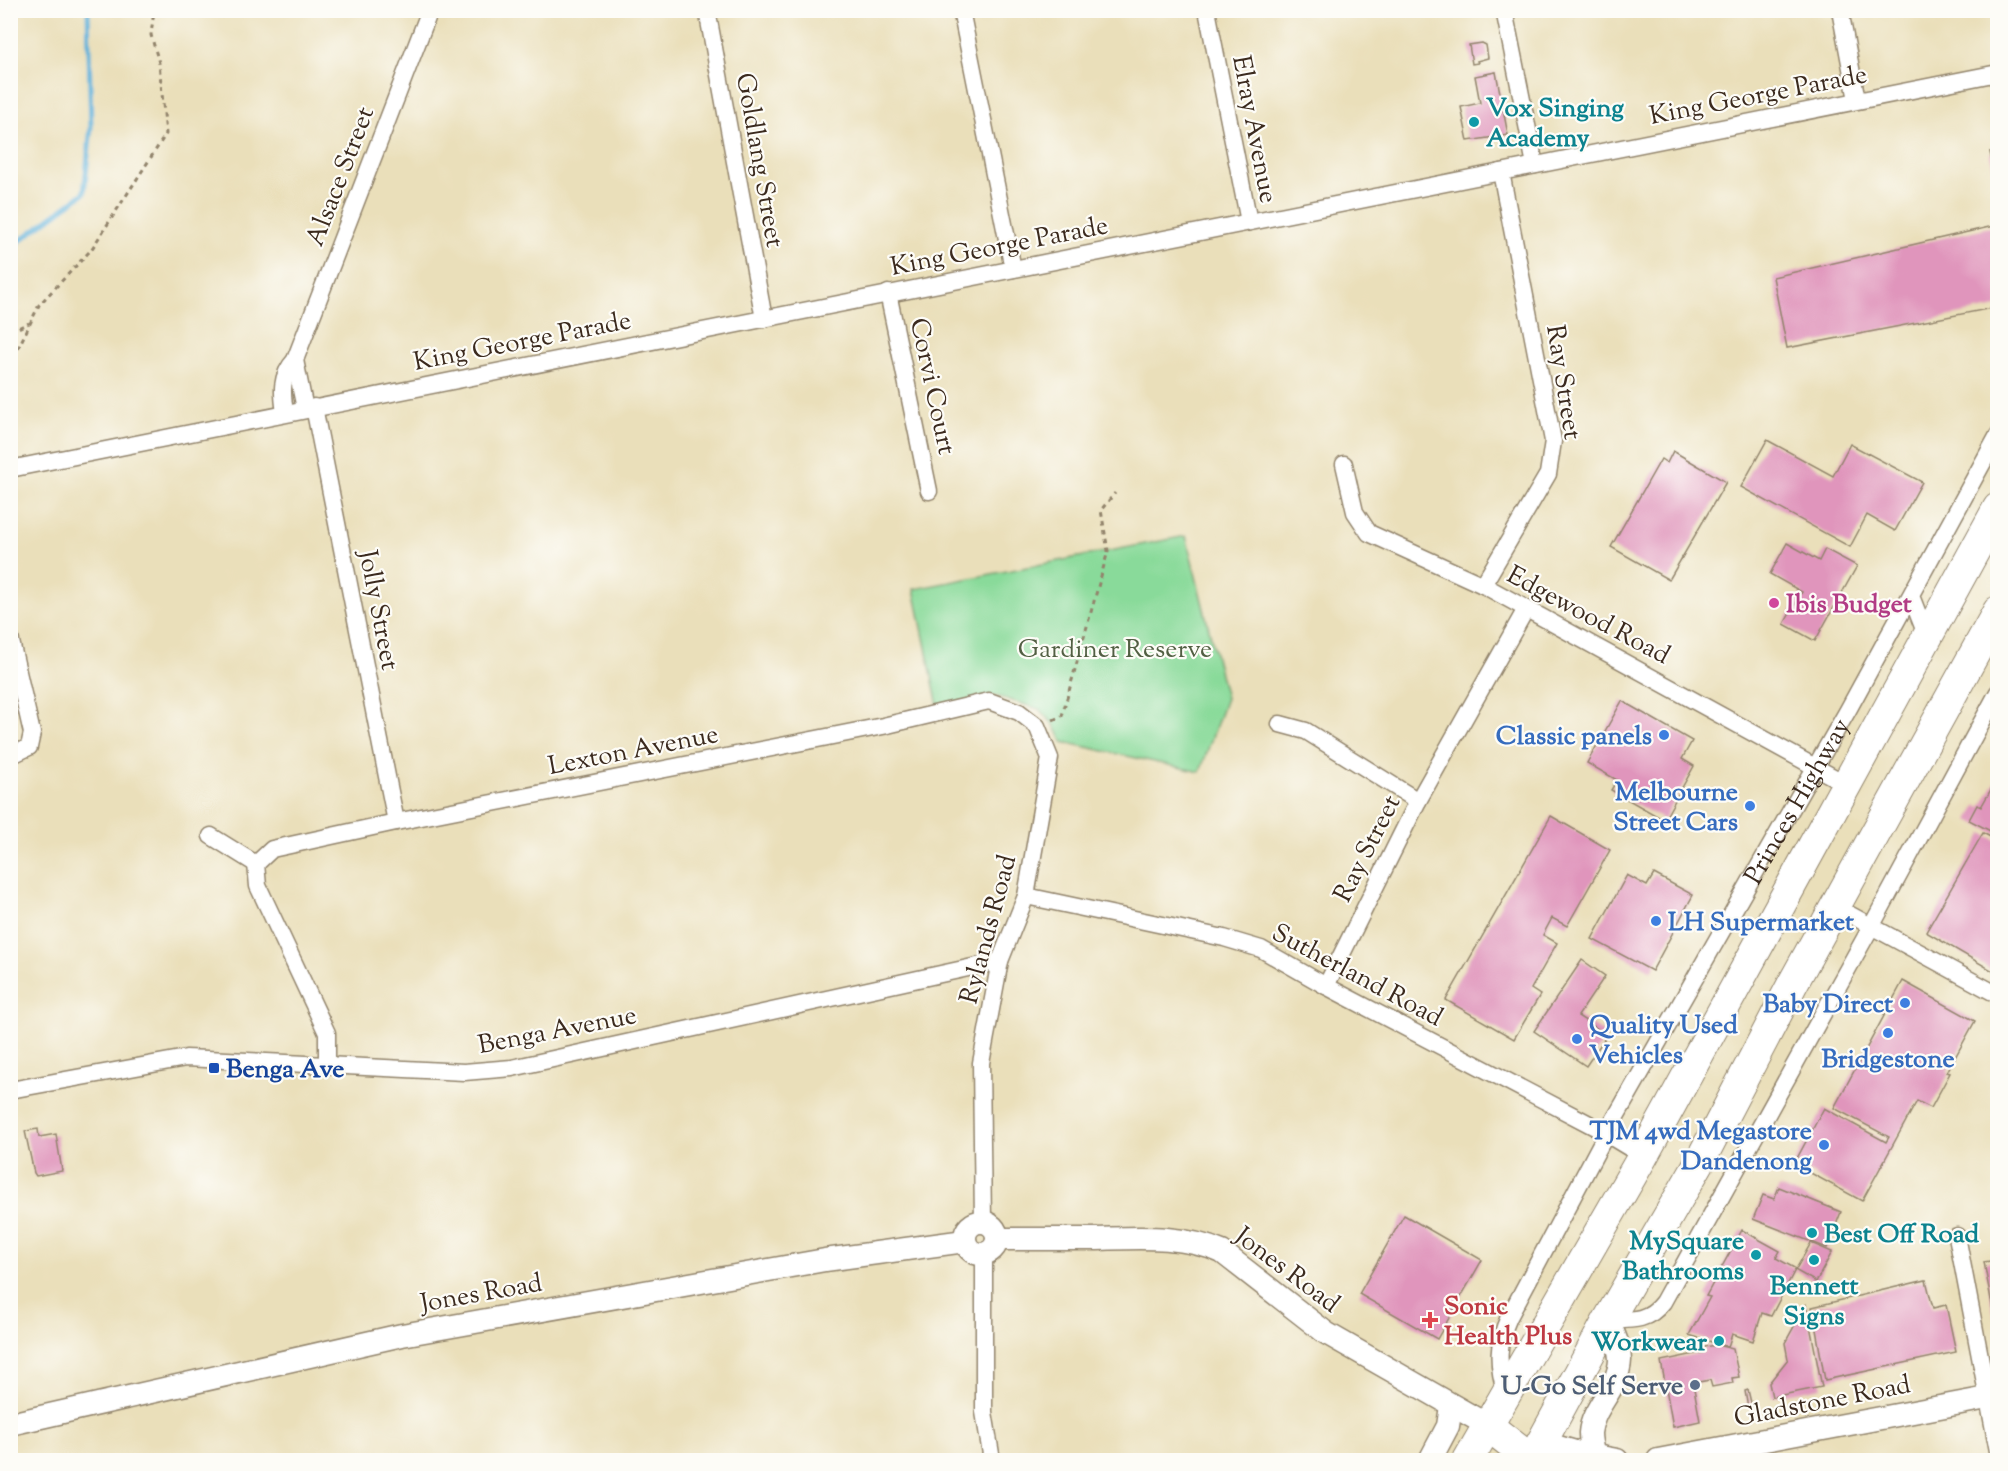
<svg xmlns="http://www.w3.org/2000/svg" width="2008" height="1471" font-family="'Sorts Mill Goudy',serif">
	<rect width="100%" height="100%" fill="#fdfcf7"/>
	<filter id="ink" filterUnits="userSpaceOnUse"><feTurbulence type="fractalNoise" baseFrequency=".0167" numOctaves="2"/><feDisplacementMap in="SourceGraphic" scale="12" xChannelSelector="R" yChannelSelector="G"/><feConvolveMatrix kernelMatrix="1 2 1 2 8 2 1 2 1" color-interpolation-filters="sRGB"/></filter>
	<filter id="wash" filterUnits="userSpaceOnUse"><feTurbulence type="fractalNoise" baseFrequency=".008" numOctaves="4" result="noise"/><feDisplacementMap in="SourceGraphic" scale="24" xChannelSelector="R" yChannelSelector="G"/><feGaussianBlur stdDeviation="1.35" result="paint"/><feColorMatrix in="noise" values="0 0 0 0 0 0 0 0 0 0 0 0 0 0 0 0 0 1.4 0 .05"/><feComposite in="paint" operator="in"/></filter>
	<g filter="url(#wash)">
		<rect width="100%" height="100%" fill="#eadfba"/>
		<polygon fill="#89da9a" stroke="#62825c" stroke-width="1.5" points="1186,536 1226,698 1200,772 1063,742 1054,725 1039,709 996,696 938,706 914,589"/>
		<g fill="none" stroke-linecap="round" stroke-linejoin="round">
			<polyline stroke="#5eb1da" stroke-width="5" points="10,248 84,193 91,127 88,10"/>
		</g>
		<g id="blocks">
			<g fill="#e095bc">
				<polygon points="1482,43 1486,45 1488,58 1477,61 1478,63 1472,64 1469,45"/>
				<polygon points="1496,72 1508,135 1468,141 1461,107 1480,103 1475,76"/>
				<polygon points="1990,152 1998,155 1998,183 1996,183"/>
				<polygon points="1998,225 1998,307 1787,348 1773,277"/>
				<polygon points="1767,440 1833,476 1850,444 1922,482 1895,531 1867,515 1850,547 1741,487"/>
				<polygon points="1673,451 1726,482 1669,580 1611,547 1661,459 1667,463"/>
				<polygon points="1787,543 1819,561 1825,549 1857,566 1815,641 1784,624 1802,592 1770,574"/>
				<polygon points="1622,701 1692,741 1682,759 1694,766 1664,820 1611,790 1617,780 1587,763"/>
				<polygon points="1998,777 1998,835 1969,820 1977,805 1981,807"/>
				<polygon points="1551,816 1610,850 1567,926 1552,918 1543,935 1557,943 1531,989 1540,995 1514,1039 1446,1000"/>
				<polygon points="1983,833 1998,841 1998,974 1926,932"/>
				<polygon points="1654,874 1693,895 1652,971 1592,939 1627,875 1647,886"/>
				<polygon points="1582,960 1605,976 1578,1016 1607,1035 1586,1066 1534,1031"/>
				<polygon points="1903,981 1975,1021 1947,1072 1950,1073 1931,1108 1917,1101 1862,1201 1794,1164 1824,1108 1886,1142 1889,1137 1834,1108"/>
				<polygon points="38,1129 39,1137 56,1134 62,1171 36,1176 34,1173 25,1131"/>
				<polygon points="1779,1187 1841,1212 1827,1248 1753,1219 1763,1195 1774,1199"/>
				<polygon points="1404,1215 1482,1260 1437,1339 1359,1294"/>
				<polygon points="1742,1230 1780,1251 1776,1258 1796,1269 1811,1243 1832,1252 1816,1282 1795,1270 1771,1316 1762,1313 1753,1341 1732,1334 1728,1347 1689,1335 1710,1297 1706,1296"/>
				<polygon points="1998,1260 1998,1327 1996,1327 1984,1262"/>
				<polygon points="1926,1280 1933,1308 1946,1305 1956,1352 1825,1380 1812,1307"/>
				<polygon points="1806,1305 1822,1387 1772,1397 1769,1383 1788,1359 1785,1343"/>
				<polygon points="1717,1345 1733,1349 1739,1377 1732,1378 1733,1383 1712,1387 1710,1380 1693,1383 1700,1421 1673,1427 1661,1361 1705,1352 1704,1347"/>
				<polygon points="1748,1390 1752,1407 1748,1408 1745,1391"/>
			</g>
		</g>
	</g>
	<g filter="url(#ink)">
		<use href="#blocks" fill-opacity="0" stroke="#92846c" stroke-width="1.5"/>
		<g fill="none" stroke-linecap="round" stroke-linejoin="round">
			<g stroke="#92846c" stroke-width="19">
				<g id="street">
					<polyline points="707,10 764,319"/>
					<polyline points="961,10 1013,269"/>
					<polyline points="1207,10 1249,222"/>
					<polyline points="1504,10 1535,165"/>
					<polyline points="1840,10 1857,100"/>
					<polyline points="888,293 929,491"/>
					<polyline points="295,360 305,409"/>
					<polyline points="314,407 396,822"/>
					<path d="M285,413c-3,-20 -5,-37 10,-53l135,-350"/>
					<polyline points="1344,464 1355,512 1369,533 1483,585 1846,784"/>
					<polyline points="10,469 1998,73"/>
					<polyline points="1483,585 1548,474 1553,441 1501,172"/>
					<polyline points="1911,596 1927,637"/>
					<polyline points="10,637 32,733 29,747 10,756"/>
					<polyline points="1280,724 1306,731 1418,801"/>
					<polyline points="211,836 256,864"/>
					<polyline points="256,864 272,849 396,822 883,726 989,701 1019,712 1037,726 1050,758 1026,896 1000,961 981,1063 983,1222"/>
					<polyline points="256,864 258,886 327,1033 327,1066"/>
					<polyline points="1026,896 1224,938 1261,949 1326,986 1595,1127 1643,1156"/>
					<polyline points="1836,907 1998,995"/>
					<polyline points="1326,986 1418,801 1526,609"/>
					<polyline points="10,1090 186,1058 464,1072 512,1068 1000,961"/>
					<polyline points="1957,1236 1998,1451"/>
					<polyline points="984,1254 984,1412 992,1460"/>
					<path d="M1608,1320c23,0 40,2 55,-18l208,-375 127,-235"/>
					<path id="s1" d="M1506,1393c-9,-27 -9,-50 3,-76l97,-183 242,-424 150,-275"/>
				</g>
			</g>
			<g stroke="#92846c" stroke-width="25">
				<g id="secondary">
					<circle cx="981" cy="1238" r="16"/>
					<path d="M997,1239c33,0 65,0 97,0 44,-1 87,-5 128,13l104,81 161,92"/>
					<polyline points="10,1424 402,1335 825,1260 965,1241"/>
					<polyline points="1541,1442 1579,1453 1617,1460"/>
					<path d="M1594,1456c-2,-7 -4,-15 -4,-23 2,-26 29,-45 30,-73 0,-15 -7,-27 -12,-40"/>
					<polyline points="1430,1460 1448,1426 1451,1406"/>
					<polyline points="1658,1460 1998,1396"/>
				</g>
			</g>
			<g stroke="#92846c" stroke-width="32">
				<g id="highway">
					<polyline points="1487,1425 1532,1460"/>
					<polyline points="1468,1460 1643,1156 1998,508"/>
					<polyline points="1532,1460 1608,1320 1699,1163 1793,983 1998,611"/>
				</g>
			</g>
			<g stroke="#92846c" stroke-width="3" stroke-dasharray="4.5 4.5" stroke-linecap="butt">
				<polyline points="10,328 18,328 29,323"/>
				<polyline points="10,365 39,305 91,250 166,134 159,63 151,35 154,10"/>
				<polyline points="1053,720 1062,716 1108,551 1101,510 1115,493"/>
			</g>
			<use href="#street" stroke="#fff" stroke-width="16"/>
			<use href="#secondary" stroke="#fff" stroke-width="22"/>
			<use href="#highway" stroke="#fff" stroke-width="30"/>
		</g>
	</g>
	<g fill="#0f9aa8" stroke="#fdfcf7" stroke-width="2">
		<circle cx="1474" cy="122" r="6"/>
		<circle cx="1812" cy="1233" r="6"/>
		<circle cx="1756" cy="1255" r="6"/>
		<circle cx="1814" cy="1260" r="6"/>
		<circle cx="1719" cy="1341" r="6"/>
	</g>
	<circle fill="#d1479c" stroke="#fdfcf7" stroke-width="2" cx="1774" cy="603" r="6"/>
	<g fill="#3f7fe0" stroke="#fdfcf7" stroke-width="2">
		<circle cx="1664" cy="735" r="6"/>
		<circle cx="1750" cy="806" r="6"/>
		<circle cx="1656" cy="921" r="6"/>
		<circle cx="1905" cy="1003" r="6"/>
		<circle cx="1888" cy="1033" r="6"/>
		<circle cx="1577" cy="1039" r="6"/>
		<circle cx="1824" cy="1145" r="6"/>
	</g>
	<rect fill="#1a4fb4" stroke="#fdfcf7" stroke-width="2" x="208" y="1062" width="12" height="12" rx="3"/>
	<path fill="#e0444e" stroke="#fdfcf7" stroke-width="2" d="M1427 1311h6v6h6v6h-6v6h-6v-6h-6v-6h6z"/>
	<circle fill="#5c6f8a" stroke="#fdfcf7" stroke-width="2" cx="1695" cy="1385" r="6"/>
	<g text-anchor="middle" stroke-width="4.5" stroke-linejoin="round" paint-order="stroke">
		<g font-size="26" fill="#3b2a1e" stroke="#fdfcf7">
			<text transform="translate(1758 94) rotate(-11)" y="9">King George Parade</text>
			<text transform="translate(1256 129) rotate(79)" y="9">Elray Avenue</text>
			<text transform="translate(761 160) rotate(80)" y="9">Goldlang Street</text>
			<text transform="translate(339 176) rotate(-69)" y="9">Alsace Street</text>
			<text transform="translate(999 245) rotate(-11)" y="9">King George Parade</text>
			<text transform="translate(522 340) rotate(-11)" y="9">King George Parade</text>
			<text transform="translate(1565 382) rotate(81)" y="9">Ray Street</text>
			<text transform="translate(934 386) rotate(78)" y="9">Corvi Court</text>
			<text transform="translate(380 610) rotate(79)" y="9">Jolly Street</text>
			<text transform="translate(1589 614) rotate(28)" y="9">Edgewood Road</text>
			<text transform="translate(633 749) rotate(-11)" y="9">Lexton Avenue</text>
			<text dy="9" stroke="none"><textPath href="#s1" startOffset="669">Princes Highway</textPath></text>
			<text transform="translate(1366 848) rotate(-63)" y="9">Ray Street</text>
			<text transform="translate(987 929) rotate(-75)" y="9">Rylands Road</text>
			<text transform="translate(1358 974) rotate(28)" y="9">Sutherland Road</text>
			<text transform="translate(557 1029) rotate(-11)" y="9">Benga Avenue</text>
			<text transform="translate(1288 1269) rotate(37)" y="9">Jones Road</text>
			<text transform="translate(481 1292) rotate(-10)" y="9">Jones Road</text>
			<text transform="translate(1822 1400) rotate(-11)" y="9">Gladstone Road</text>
		</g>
		<g font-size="26" font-weight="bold" fill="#0d838f" stroke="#fdfcf7" text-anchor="start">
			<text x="1486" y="116">Vox Singing<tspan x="1486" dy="30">Academy</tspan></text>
			<text x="1824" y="1242">Best Off Road</text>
			<text x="1744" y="1249" text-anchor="end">MySquare<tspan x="1744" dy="30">Bathrooms</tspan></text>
			<text x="1814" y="1294" text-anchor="middle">Bennett<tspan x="1814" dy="30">Signs</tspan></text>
			<text x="1707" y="1350" text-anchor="end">Workwear</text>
		</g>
		<g font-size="26" font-weight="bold" fill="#b23c85" stroke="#fdfcf7" text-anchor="start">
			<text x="1786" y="612">Ibis Budget</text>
		</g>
		<g font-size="26" fill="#525f43" stroke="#fdfcf7">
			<text x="1115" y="657">Gardiner Reserve</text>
		</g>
		<g font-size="26" font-weight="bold" fill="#366cbe" stroke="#fdfcf7" text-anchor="end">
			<text x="1652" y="744">Classic panels</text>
			<text x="1738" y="800">Melbourne<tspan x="1738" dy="30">Street Cars</tspan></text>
			<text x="1668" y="930" text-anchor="start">LH Supermarket</text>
			<text x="1893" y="1012">Baby Direct</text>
			<text x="1589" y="1033" text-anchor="start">Quality Used<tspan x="1589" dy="30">Vehicles</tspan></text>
			<text x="1888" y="1067" text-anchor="middle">Bridgestone</text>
			<text x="1812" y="1139">TJM 4wd Megastore<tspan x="1812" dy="30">Dandenong</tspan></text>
		</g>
		<g font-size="26" font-weight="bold" fill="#164399" stroke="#fdfcf7" text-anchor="start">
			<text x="226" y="1077">Benga Ave</text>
		</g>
		<g font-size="26" font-weight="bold" fill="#be3a42" stroke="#fdfcf7" text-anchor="start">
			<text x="1444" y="1314">Sonic<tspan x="1444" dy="30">Health Plus</tspan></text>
		</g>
		<g font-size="26" font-weight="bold" fill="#4e5e75" stroke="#fdfcf7" text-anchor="end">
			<text x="1683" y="1394">U-Go Self Serve</text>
		</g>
	</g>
	<rect width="2008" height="1471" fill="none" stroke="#fdfcf7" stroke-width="36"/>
</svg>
